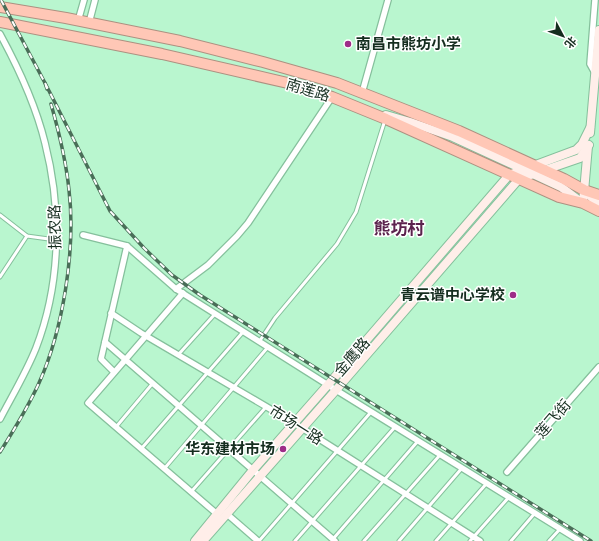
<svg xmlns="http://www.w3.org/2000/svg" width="599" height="541" font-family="Karla,'Noto Sans SC',sans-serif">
	<rect width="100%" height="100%" fill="#b9f6cf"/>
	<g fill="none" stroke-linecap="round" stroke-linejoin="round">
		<g stroke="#85c09c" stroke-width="5">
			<g id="lane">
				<polyline points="0,215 27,236 56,240"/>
				<polyline points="0,277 27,236"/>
				<polyline points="259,342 275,318 337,244 356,212 385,120"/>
				<polyline points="178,355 215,314"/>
				<polyline points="116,427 153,383"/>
				<polyline points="141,449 243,332"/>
				<polyline points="164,469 268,347"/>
				<polyline points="191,492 266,407"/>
				<polyline points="333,539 418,441"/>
				<polyline points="259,541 371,412"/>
				<polyline points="295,541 395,427"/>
				<polyline points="364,541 440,455"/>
				<polyline points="399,541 462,468"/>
				<polyline points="436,541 487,483"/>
				<polyline points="470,541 509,497"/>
				<polyline points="511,541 535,513"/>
				<polyline points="549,541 560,529"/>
			</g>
		</g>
		<g stroke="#85c09c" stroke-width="8">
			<g id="street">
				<polyline points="78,21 84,0"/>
				<polyline points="89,23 95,0"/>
				<path d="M0,34c18,33 36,72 45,109 17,67 16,140 -9,205 -10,25 -24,48 -36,71"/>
				<polyline points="595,73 590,64 595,0"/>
				<polyline points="362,93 388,0"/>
				<polyline points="83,235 127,246 176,289 336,390 580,541"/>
				<polyline points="176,289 208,265 237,236 248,223 332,97"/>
				<polyline points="183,293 88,403 217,514"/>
				<polyline points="111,313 141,333 294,423 480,541"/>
				<polyline points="105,342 335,541"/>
				<polyline points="114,372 101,359 127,246"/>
				<polyline points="507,472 599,367"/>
				<polyline points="227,514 258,541"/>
			</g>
		</g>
		<g stroke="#85c09c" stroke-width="10">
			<g id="secondary">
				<polyline points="386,115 410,122 453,137 561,187 581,202"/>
				<polyline points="590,133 599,30"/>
				<polyline points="584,190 599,205"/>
				<polyline points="583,203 588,146"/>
				<polyline points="195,541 253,470 333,379 509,175 576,150 582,144 590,128"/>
				<polyline points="203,541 336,390 519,179 580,158 589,145"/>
			</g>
		</g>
		<g stroke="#ad9181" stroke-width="12">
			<g id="highway">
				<polyline points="0,7 66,18 180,41 263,62 337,83 459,131 564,179 584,190 599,195"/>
				<polyline points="0,22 162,54 292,84 332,97 386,119 559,197 583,203 599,211"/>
			</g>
		</g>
		<use href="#lane" stroke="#fff" stroke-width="3"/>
		<use href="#street" stroke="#fff" stroke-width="5.5"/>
		<use href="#secondary" stroke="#ffeee9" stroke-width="8"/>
		<use href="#highway" stroke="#ffc7b6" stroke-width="10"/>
		<g stroke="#4a6e58" stroke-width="3.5">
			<g id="rail">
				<polyline points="1,0 45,83 47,89"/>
				<polyline points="45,83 110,211 144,248 172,275 200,295 591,541"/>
				<path d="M0,452c14,-22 28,-45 39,-69 24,-53 37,-134 30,-193 -3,-29 -10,-58 -18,-86"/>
			</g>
		</g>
		<use href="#rail" stroke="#fff" stroke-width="2" stroke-dasharray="6" stroke-linecap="butt"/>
	</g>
	<g fill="#9e2c88" stroke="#fff" stroke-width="1.5">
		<circle cx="348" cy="44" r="4"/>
		<circle cx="513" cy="295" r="4"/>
		<circle cx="283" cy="449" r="4"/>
	</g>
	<g text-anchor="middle" stroke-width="3" stroke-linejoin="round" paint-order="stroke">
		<g font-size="15" font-weight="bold" fill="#152d1f" stroke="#fff" text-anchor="end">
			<text x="356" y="49" text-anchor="start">南昌市熊坊小学</text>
			<text x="505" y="300">青云谱中心学校</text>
			<text x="275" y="454">华东建材市场</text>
		</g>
		<g font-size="15" fill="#152d1f" stroke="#fff">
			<text transform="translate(308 90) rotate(17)" y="5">南莲路</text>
			<text transform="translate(55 227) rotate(-91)" y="5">振农路</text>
			<text transform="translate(352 357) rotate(-49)" y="5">金鹰路</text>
			<text transform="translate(553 419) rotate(-49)" y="5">莲飞街</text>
			<text transform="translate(296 425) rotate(32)" y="5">市场一路</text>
		</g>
		<g font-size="17" font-weight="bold" fill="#5b234e" stroke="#fff">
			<text x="399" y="234">熊坊村</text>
		</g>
	</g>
	<g transform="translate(563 36) rotate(131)" stroke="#ffffff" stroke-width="3" paint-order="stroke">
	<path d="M0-3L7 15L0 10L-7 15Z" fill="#152d1f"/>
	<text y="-6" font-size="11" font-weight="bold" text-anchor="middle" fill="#152d1f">北</text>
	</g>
</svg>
